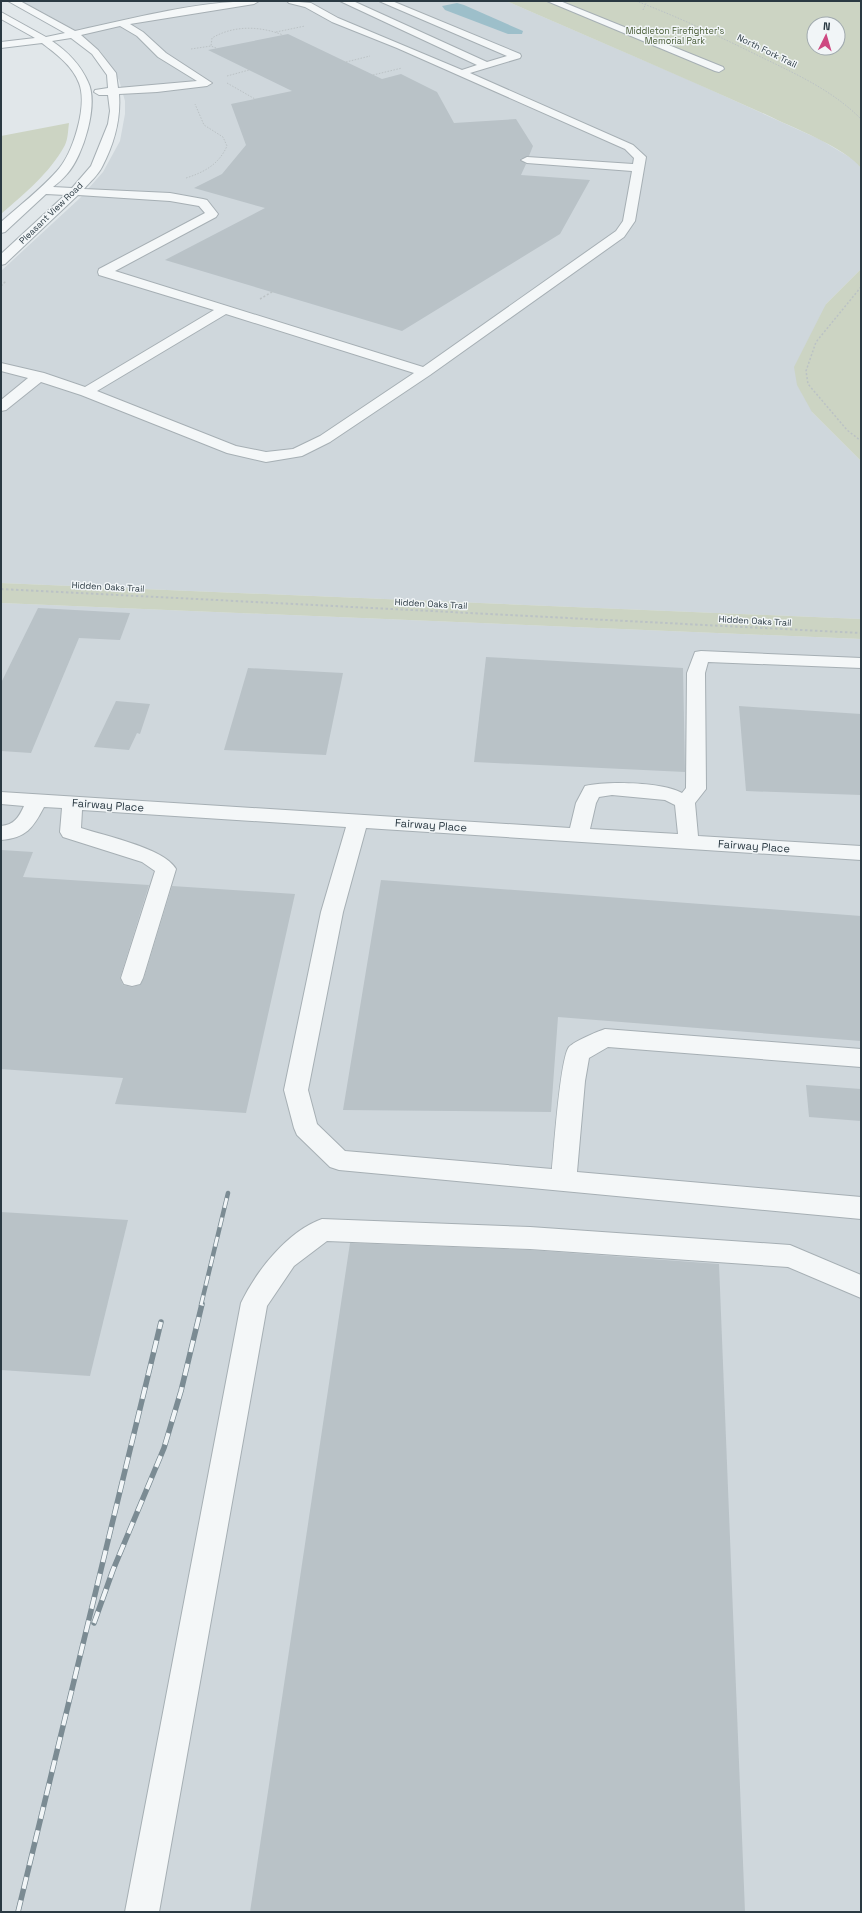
<svg xmlns="http://www.w3.org/2000/svg" width="862" height="1913" font-family="'Space Grotesk',sans-serif">
	<rect width="100%" height="100%" fill="#e1e7ea"/>
	<g fill="#cfd7dc">
		<polygon points="22,1 506,1 689,80 821,140 856,161 861,168 861,269 826,304 812,412 861,461 861,619 1,583 1,271 80,198 103,172 120,141 125,114 125,101 119,80 101,52 75,30"/>
		<polygon points="1,603 861,639 861,1912 1,1912"/>
	</g>
	<g fill="#ccd4c3" fill-rule="evenodd">
		<path d="M506,1h355v167c-15,-20 -70,-41 -94,-53 -87,-39 -174,-76 -261,-114zM814,24h24v24h-24z"/>
		<path d="M69,123c-1,7 -1,16 -4,22 -15,28 -41,49 -64,69v-78z"/>
		<polygon points="861,269 861,461 812,412 797,385 794,367 826,304"/>
		<polygon points="1,583 861,619 861,639 1,603"/>
	</g>
	<polygon fill="#9dbfca" points="457,3 464,5 523,31 522,34 508,34 445,10 442,6"/>
	<g fill="#b9c2c7">
		<polygon points="288,34 382,79 401,74 437,92 454,123 516,119 533,146 529,156 520,159 526,164 521,175 590,180 560,234 402,331 165,260 265,208 194,188 222,174 246,145 231,104 292,91 208,50"/>
		<polygon points="38,608 130,613 120,640 79,638 31,753 1,751 1,683"/>
		<polygon points="486,657 683,668 685,772 474,762"/>
		<polygon points="248,668 343,673 326,755 224,750"/>
		<polygon points="116,701 150,704 140,734 137,733 129,750 94,747"/>
		<polygon points="739,706 861,714 861,795 746,791"/>
		<polygon points="1,850 33,852 23,877 149,885 120,978 123,985 132,987 140,985 144,978 172,886 295,894 246,1113 115,1104 123,1078 1,1069"/>
		<polygon points="381,880 861,916 861,1041 558,1017 551,1112 343,1110"/>
		<polygon points="806,1085 861,1089 861,1121 809,1117"/>
		<polygon points="1,1212 128,1220 90,1376 1,1370"/>
		<polygon points="350,1243 530,1250 719,1264 745,1912 250,1912"/>
	</g>
	<g fill="none" stroke-linecap="round" stroke-linejoin="round">
		<g stroke="#a6afb4" stroke-width="2">
			<g id="minor">
				<path d="M8,1h12l55,30c60,-13 122,-30 184,-30l-5,3 -124,20 13,8 23,21 46,30 -5,3 -50,6 -38,2c2,26 -5,50 -17,73 -4,8 -12,15 -18,22l86,4 33,6 4,1 11,14 -2,3 -101,54 308,96 193,-136 7,-10 9,-50 -105,-8 -6,-3 6,-3 106,7 1,-6 -9,-9 -228,-101 -65,-26 -27,-15 -16,-4 -2,-2 24,2 27,15 124,52 15,-5 -137,-64h13l134,61 20,-6 -128,-55h13l128,53 1,2 -1,2 -50,15 163,72 13,12 -11,64 -11,16 -194,138 -100,67 -28,14 -36,6 -39,-9 -146,-58 -40,-13 -35,28 -5,1v-11l27,-22 -27,-7v-8l43,10 41,14 129,-77 -115,-35 -1,-3 1,-3 106,-56 -6,-7 -29,-5 -92,-6 -73,69 -4,1v-11l64,-59 -19,-1 -41,38 -4,1v-11c18,-16 39,-32 56,-51 16,-17 31,-66 22,-88 -7,-18 -23,-29 -37,-40l-41,5v-6l34,-4 -34,-19v-7l45,25 19,-4zM120,26l17,10 21,21 39,24 -79,7 -2,-15 -18,-23 -17,-15zM71,38l21,16 15,21 1,13 -13,2 -1,2 5,3h9l2,16 -2,13 -17,42 -19,22 -19,-1c5,-4 10,-8 14,-13 16,-17 32,-70 21,-92 -8,-18 -20,-30 -36,-41zM226,314l188,59 -94,63 -27,13 -27,3 -30,-6 -139,-55z"/>
				<polygon points="547,1 560,1 723,67 724,69 719,72 715,71"/>
				<path d="M701,651l160,7v10l-153,-6 -3,11 1,116 -11,14 3,33 163,10v14l-495,-32 -23,84 -35,178 9,34 28,27 207,18c2,-19 8,-111 17,-122 6,-6 27,-15 36,-18l256,20v18l-253,-20 -19,11 -4,23 -8,91 284,25v22l-522,-49 -9,-3 -33,-32 -3,-7 -10,-38 37,-178 25,-85 -264,-17 -1,18c24,8 83,20 95,41l-33,109 -3,6 -8,2 -8,-2 -3,-6 34,-107 -13,-9 -79,-25 -3,-5 2,-24 -18,-1c-11,21 -18,31 -43,33v-14c13,-1 18,-9 23,-20l-23,-2v-12l569,36 6,-25 9,-17c22,-5 77,-4 97,7l4,-5 1,-115 8,-21zM612,795l53,5 10,5 3,29 -88,-5 6,-26 3,-6z"/>
				<path d="M322,1219l208,8 260,18 71,30v23l-73,-31 -258,-18 -203,-8 -33,25 -27,40 -108,606h-34l116,-609c15,-32 47,-72 81,-84z"/>
			</g>
		</g>
		<g stroke="#bbc2c5" stroke-width="1" stroke-dasharray="1.5 1.5" stroke-linecap="butt">
			<path d="M636,1c40,15 78,33 117,52 38,19 77,35 108,66"/>
			<polyline points="643,10 647,1"/>
			<polyline points="276,32 305,26"/>
			<path d="M216,48l-5,-2 1,-8c22,-13 48,-12 71,-3"/>
			<polyline points="191,49 211,46"/>
			<polyline points="346,62 370,56"/>
			<polyline points="373,75 402,68"/>
			<polyline points="227,76 249,70"/>
			<polyline points="227,83 255,99"/>
			<path d="M186,178c19,-6 33,-14 41,-32l-4,-9 -19,-12 -9,-21"/>
		</g>
		<g stroke="#bbc2c5" stroke-width="1.5" stroke-dasharray="2 2" stroke-linecap="butt">
			<polyline points="1,286 6,281"/>
			<polyline points="861,287 816,342 806,371 808,384 847,430 861,441"/>
			<polyline points="260,299 272,292"/>
		</g>
		<polyline stroke="#bbc2c5" stroke-width="2" stroke-dasharray="2.5 2.5" stroke-linecap="butt" points="1,589 861,633"/>
		<use href="#minor" fill="#f4f7f8" fill-rule="evenodd"/>
		<g stroke="#7b8b93" stroke-width="4.5">
			<polyline id="rail-far1" points="201,1305 228,1193"/>
		</g>
		<g stroke="#7b8b93" stroke-width="5.5">
			<g id="rail">
				<polyline points="94,1623 113,1570 164,1448 181,1391 202,1304"/>
				<polyline points="18,1912 161,1322"/>
			</g>
		</g>
		<use href="#rail-far1" stroke="#f1f5f7" stroke-width="3" stroke-dasharray="10" stroke-linecap="butt"/>
		<use href="#rail" stroke="#f1f5f7" stroke-width="4" stroke-dasharray="12" stroke-linecap="butt"/>
	</g>
	<g text-anchor="middle" stroke-width="3" stroke-linejoin="round" paint-order="stroke">
		<g font-size="9" fill="#495d37" stroke="#f1f5f7">
			<text x="675" y="34">Middleton Firefighter's<tspan x="675" dy="10">Memorial Park</tspan></text>
		</g>
		<g font-size="9" fill="#2a3942" stroke="#f1f5f7">
			<text transform="translate(767 51) rotate(26)" y="3">North Fork Trail</text>
			<text transform="translate(51 213) rotate(-44)" y="3">Pleasant View Road</text>
			<text transform="translate(108 587) rotate(3)" y="3">Hidden Oaks Trail</text>
			<text transform="translate(431 604) rotate(3)" y="3">Hidden Oaks Trail</text>
			<text transform="translate(755 621) rotate(3)" y="3">Hidden Oaks Trail</text>
		</g>
		<g font-size="11" fill="#2a3942" stroke="#f1f5f7">
			<text transform="translate(108 805) rotate(4)" y="4">Fairway Place</text>
			<text transform="translate(431 825) rotate(4)" y="4">Fairway Place</text>
			<text transform="translate(754 846) rotate(4)" y="4">Fairway Place</text>
		</g>
	</g>
	<rect width="862" height="1913" fill="none" stroke="#2a3942" stroke-width="4"/>
	<g transform="translate(826 36) rotate(5)"><circle r="19" fill="#f1f5f7" stroke="#a1aaaf"/>
	<path d="M0-3L7 15L0 10L-7 15Z" fill="#ce4881"/>
	<text y="-6" font-size="11" font-weight="bold" text-anchor="middle" fill="#2a3942">N</text>
	</g>
</svg>
